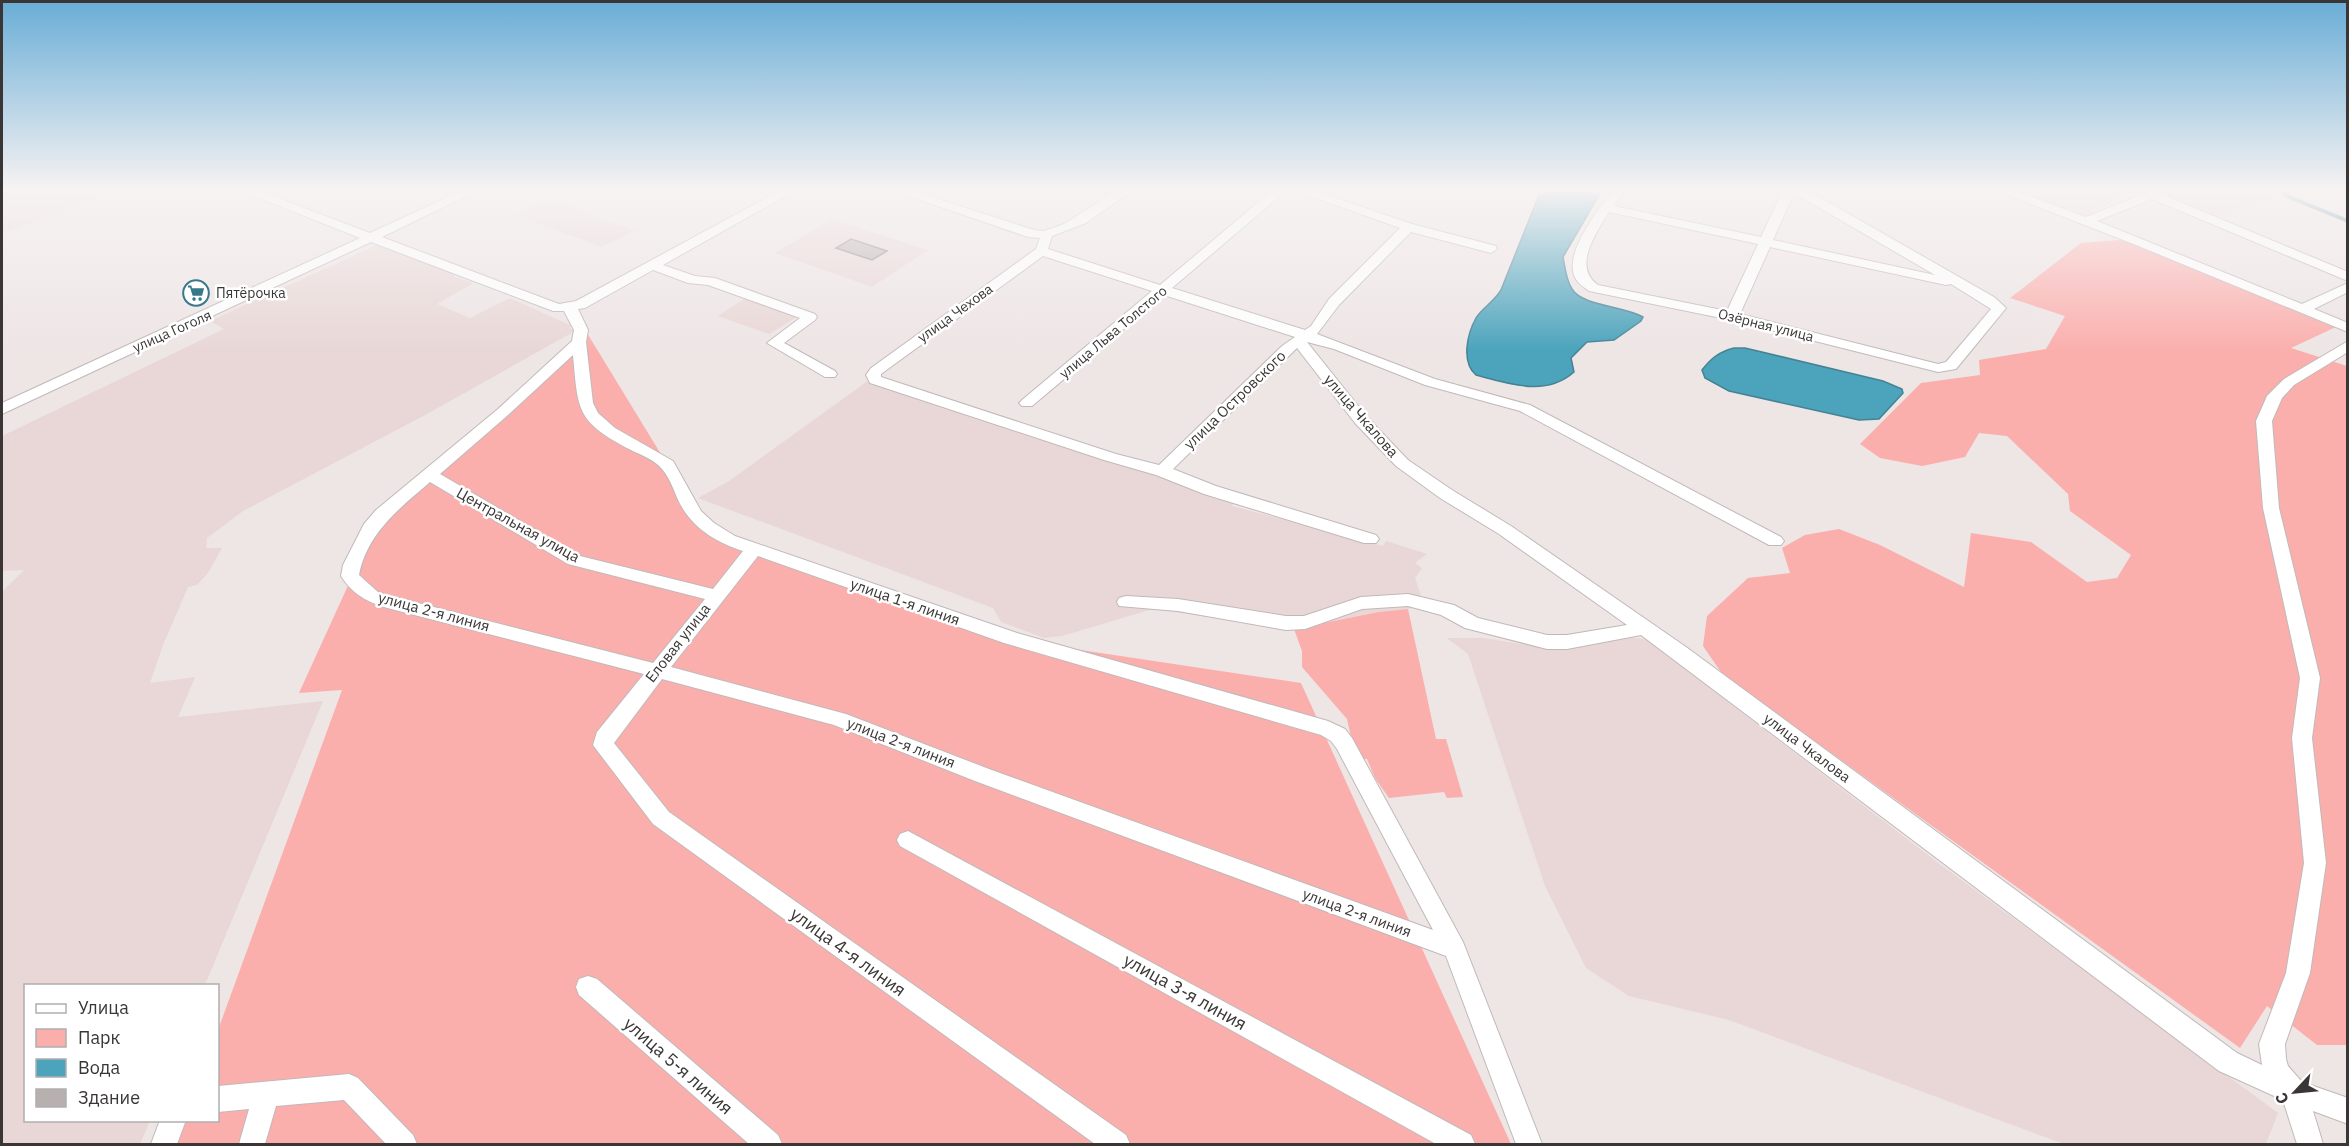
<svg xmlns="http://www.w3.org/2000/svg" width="2349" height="1146" font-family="'IBM Plex Sans',sans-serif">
	<rect width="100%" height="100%" fill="#eee5e5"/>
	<g fill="#e8d7d6">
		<polygon points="2,190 117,190 2,234"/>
		<polygon points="2009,190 2132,190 2085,217"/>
		<polygon points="2147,190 2264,190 2276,197 2212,217"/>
		<polygon points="549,199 635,231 602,247 515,215"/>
		<polygon points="832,219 928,250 872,287 775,253"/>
		<polygon points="377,245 454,273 455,277 474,283 437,304 470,318 510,298 572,326 569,328 575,331 427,414 243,511 207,538 206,548 222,548 208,573 197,585 188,587 163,645 150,683 195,677 178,717 323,701 205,985 26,986 26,1120 150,1121 140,1144 2,1144 2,592 24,570 2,571 2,436 224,329 210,321"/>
		<polygon points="753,293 804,313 769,334 718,316"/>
		<polygon points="869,380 1156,474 1234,501 1232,506 1383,546 1386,541 1427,554 1415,563 1422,568 1415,578 1425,607 1377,612 1294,629 1153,609 1062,636 1044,638 1001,622 993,608 698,498 729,481"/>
		<polygon points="1622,637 1646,639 1937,862 2278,1113 2266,1144 2064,1144 1729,1020 1629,996 1586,968 1545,886 1468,654 1447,638 1484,638 1540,647 1567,648"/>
	</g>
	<g fill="#faafad">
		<polygon points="2120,240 2146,248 2336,327 2291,348 2347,366 2347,1045 2317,1045 2267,1006 2240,1048 1723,675 1703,646 1707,616 1748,578 1790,573 1782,548 1805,535 1839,529 1880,545 1964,587 1971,533 2031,542 2087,582 2117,578 2131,555 2070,511 2068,494 2007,436 1979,433 1965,457 1922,466 1880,458 1860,444 1921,383 1980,375 1979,360 2046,349 2065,316 2010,298 2081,243"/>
		<polygon points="587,333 706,528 1001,638 1301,683 1511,1144 176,1144 185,1121 218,1120 218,1030 342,690 299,693 377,522"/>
		<polygon points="1408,609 1436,739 1446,739 1463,797 1447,798 1444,792 1389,798 1375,778 1367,759 1360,759 1351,737 1347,719 1302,667 1302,651 1294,629 1378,612"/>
	</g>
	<g fill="#4ba3bc" stroke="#468294" stroke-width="1.5">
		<path d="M1541,190h61l-39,67c2,10 3,23 9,32 10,17 52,17 71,28l-2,4 -27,19 -27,2 -16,16 3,14c-28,25 -64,12 -98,3 -15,-13 -9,-41 0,-57 7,-11 18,-16 25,-28z"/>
		<path d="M1734,348h11l138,33 19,8 1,4 -24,26 -20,1 -130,-29 -24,-13 -3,-8c9,-12 17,-18 32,-22z"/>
	</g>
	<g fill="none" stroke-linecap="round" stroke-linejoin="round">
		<polyline stroke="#468294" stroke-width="4" points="2280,190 2289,197 2348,221"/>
	</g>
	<polygon fill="#b8b0af" stroke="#8e8686" stroke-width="1.5" points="851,239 887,251 872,260 836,248"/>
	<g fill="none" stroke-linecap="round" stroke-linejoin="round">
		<g stroke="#c1b9b9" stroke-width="2">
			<g id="minor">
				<path d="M239,190h18l113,43 93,-43h16l-97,47 177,67 17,-3 205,-111h15l-133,75 32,11 20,2 100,36 2,3 -2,3 -31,23 51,28 2,3 -2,3h-10l-58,-34 33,-25 -92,-33 -20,-2 -35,-13 -68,38 -7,1 10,21 -2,12 7,61 5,10 17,15 58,33 28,50 13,12 21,13 282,97 311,88 17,8 7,9 111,204 79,202h-26l-70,-188 -471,-175 -141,-56 -172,-46 -48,64 55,69 457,323 4,9h-35l-442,-320 -60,-79 4,-13 47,-58 -249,-64c-23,-6 -41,-13 -54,-34l2,-11 21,-41 12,-14 122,-101 74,-68 2,-11 -10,-19h-11l-182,-69 -369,172v-11l358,-165zM573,355c5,57 4,67 58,95 10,5 24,10 31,19 8,9 12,22 17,33 14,27 37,40 64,49l-30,38 -133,-33 -140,-82 68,-59zM430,482l138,82 137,35 -52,64 -274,-70 -20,-18c8,-42 41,-67 71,-93zM758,556l246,87 317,92 10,6 6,8 96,181 -444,-161 -143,-55 -175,-47z"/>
				<path d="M891,190h19l124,40 10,1 20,-7 54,-34h15l-47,33 -34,13 -4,13 112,36 113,-95h14l-115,98 133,42 6,-4 18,-27 71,-71 -107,-38h19l100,34 84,22 1,3 -6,4 -80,-21 -72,73 -22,29 118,45 95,26 251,132 3,4 -3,4h-12l-249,-134 -95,-26 -91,-36 -27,-7 60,75 41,43 44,30 59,36 175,121 551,406 25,12 -3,-21 27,-71 18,-110 -12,-125 8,-60 -37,-170 -7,-87 11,-25 17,-17 64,-38v11l-54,33 -12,13 -10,23 7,87 41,170 -8,60 14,125 -16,110 -25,71 1,15 2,7 14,16 46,16v26l-35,-13 10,33h-26l-14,-44 -64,-29 -578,-436 -74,14h-20l-82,-21 -24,-13 -33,-9 -46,3 -57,20 -19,1 -108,-19 -59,-5 -2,-4 2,-4 7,-2 52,3 108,17h18l57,-19 47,-3 46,11 24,13 69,17h20l60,-10 -128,-91 -59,-36 -44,-32 -41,-43 -58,-75 -124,121 43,17 160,49 3,4 -3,4h-12l-160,-49 -48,-19 -52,-15 -234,-77 -4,-8 5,-7 165,-119 4,-11 -12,-1zM1043,256l109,35 -130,109 -3,3 3,3h10l132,-111 131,42 -13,9 -123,119 -43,-11 -235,-77v-3z"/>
				<path d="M1613,190h12l-11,16 147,31 22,-47h24l187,107 12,11 -50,61 -18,3 -207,-52 -142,-29c-3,-3 -8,-5 -11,-9 -20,-23 21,-73 35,-92zM1794,193l141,82 -162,-35zM1609,212l149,32 -31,67 -129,-26c-26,-18 -2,-52 11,-73zM1770,247l176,38 5,-1 40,25 -45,53 -8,2 -198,-50z"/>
				<polygon points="1995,190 2013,190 2086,217 2148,192 2156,192 2348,272 2348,281 2152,199 2097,221 2302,304 2348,283 2348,292 2314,309 2348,323 2348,332 2136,245"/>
				<polygon points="908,831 1471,1135 1475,1144 1436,1144 900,846 897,840 900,834"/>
				<polygon points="588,976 597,979 778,1135 782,1144 749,1144 579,995 576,987 579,979"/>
				<polygon points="349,1074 358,1078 413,1135 417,1144 386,1144 344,1100 276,1106 265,1144 239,1144 249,1109 218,1112 218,1086"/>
				<polygon points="160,1120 186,1120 177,1144 151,1144"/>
			</g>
		</g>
		<use href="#minor" fill="#fff" fill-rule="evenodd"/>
	</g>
	<linearGradient id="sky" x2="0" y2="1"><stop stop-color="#69add6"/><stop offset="0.54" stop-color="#f7f3f3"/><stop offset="1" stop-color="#f7f3f3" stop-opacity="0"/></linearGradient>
	<rect width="2349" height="351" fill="url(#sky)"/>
	<defs>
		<g id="supermarket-ring" transform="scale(1.35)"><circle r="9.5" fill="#fff" stroke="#37788b" stroke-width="1.5"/><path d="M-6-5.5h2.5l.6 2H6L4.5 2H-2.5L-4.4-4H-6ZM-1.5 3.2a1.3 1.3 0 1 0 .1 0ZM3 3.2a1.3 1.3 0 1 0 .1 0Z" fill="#37788b"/></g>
	</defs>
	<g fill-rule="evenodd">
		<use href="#supermarket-ring" x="196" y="293"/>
	</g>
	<g text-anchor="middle" stroke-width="5" stroke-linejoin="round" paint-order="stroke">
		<g font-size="14" fill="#3a3636" stroke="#fff" text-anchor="start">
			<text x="216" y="298">Пятёрочка</text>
		</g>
		<g font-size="14" fill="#3a3636" stroke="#fff">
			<text transform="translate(955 313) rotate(-36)" y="5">улица Чехова</text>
			<text transform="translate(1766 325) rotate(14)" y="5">Озёрная улица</text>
			<text transform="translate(172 331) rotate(-24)" y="5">улица Гоголя</text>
			<text transform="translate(1113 332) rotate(-40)" y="5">улица Льва Толстого</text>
		</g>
		<g font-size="15" fill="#3a3636" stroke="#fff">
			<text transform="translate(1235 400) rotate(-44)" y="5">улица Островского</text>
			<text transform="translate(1361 416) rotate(49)" y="5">улица Чкалова</text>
			<text transform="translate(518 525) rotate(29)" y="5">Центральная улица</text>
			<text transform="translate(905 602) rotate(19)" y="5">улица 1-я линия</text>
			<text transform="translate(434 612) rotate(15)" y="5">улица 2-я линия</text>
			<text transform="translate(678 643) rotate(-52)" y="5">Еловая улица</text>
			<text transform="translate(901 743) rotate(21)" y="5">улица 2-я линия</text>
			<text transform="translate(1807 748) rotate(37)" y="5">улица Чкалова</text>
			<text transform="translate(1357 913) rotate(20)" y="5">улица 2-я линия</text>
		</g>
		<g font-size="18" fill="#3a3636" stroke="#fff">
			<text transform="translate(848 952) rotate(36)" y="6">улица 4-я линия</text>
			<text transform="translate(1185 992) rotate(29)" y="6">улица 3-я линия</text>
			<text transform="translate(678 1066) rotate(41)" y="6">улица 5-я линия</text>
		</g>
	</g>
	<rect width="2349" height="1146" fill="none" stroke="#3a3636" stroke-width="6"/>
	<rect x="24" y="984" width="195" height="138" fill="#ffffff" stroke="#b0afaf" stroke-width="1.5"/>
	<rect x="36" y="1004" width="30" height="9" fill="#ffffff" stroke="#b0afaf" stroke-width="1.5"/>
	<text x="78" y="1014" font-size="18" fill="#3a3636">Улица</text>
	<rect x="36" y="1029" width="30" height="18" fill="#faafad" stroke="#b0afaf" stroke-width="1.5"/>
	<text x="78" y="1044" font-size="18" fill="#3a3636">Парк</text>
	<rect x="36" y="1059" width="30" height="18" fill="#4ba3bc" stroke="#b0afaf" stroke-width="1.5"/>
	<text x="78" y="1074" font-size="18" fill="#3a3636">Вода</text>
	<rect x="36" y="1089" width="30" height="18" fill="#b8b0af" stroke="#b0afaf" stroke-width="1.5"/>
	<text x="78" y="1104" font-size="18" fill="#3a3636">Здание</text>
	<g transform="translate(2295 1092) rotate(244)" stroke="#ffffff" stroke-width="4.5" paint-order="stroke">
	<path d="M0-4.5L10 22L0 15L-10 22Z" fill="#3a3636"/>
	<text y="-9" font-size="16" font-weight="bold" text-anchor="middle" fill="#3a3636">С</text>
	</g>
</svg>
